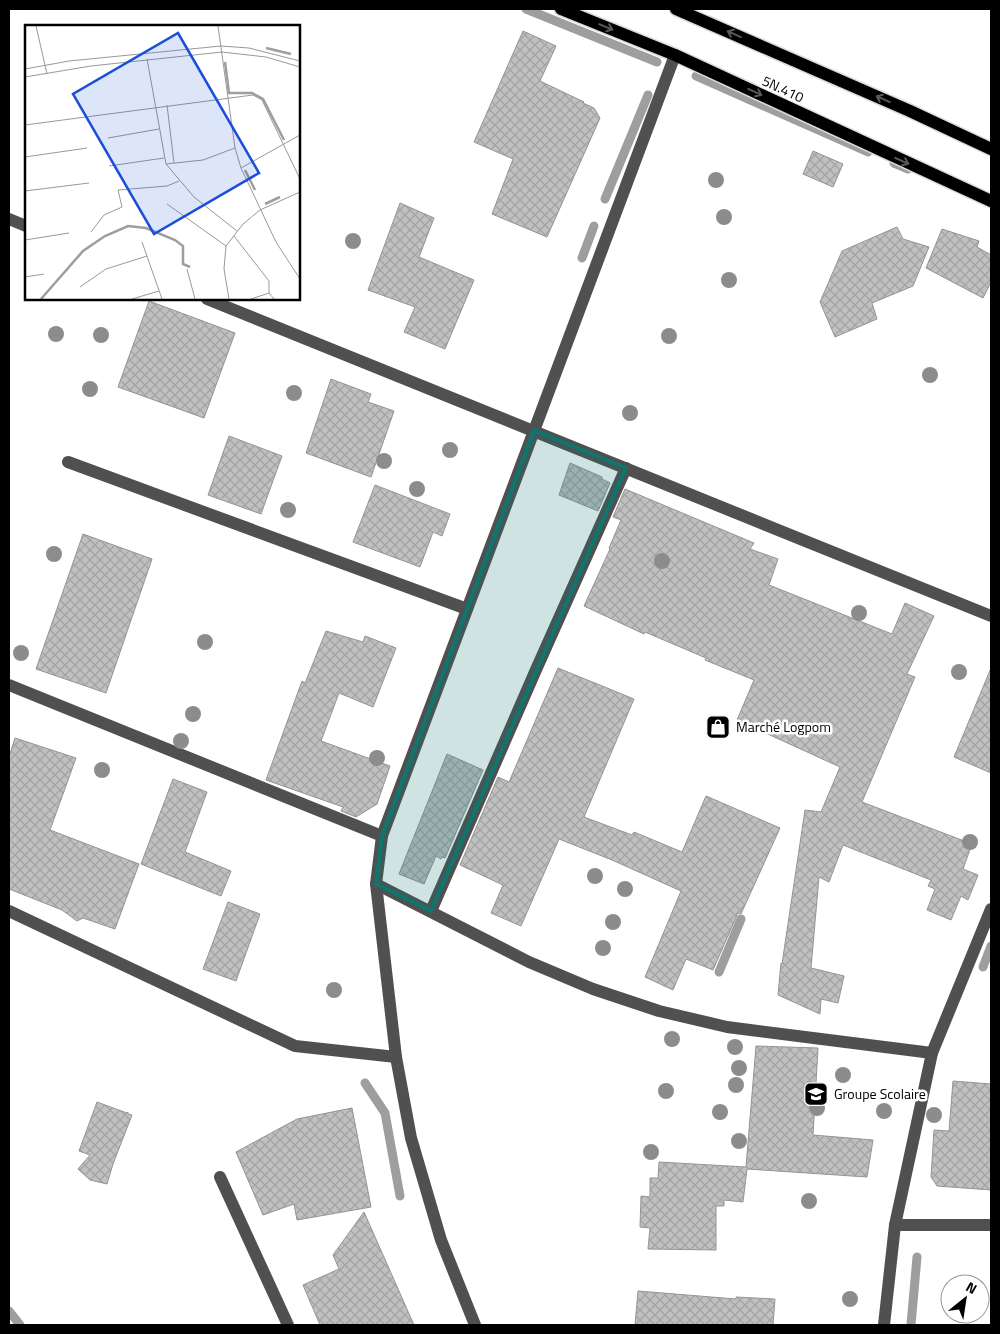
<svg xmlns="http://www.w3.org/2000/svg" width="1000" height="1334" font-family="'Titillium Web',sans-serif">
	<defs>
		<pattern id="building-cross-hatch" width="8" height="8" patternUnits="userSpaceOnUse" patternTransform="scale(1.25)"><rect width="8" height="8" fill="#c0c0c0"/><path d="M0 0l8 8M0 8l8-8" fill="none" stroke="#a3a3a3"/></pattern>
	</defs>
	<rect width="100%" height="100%" fill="#fff"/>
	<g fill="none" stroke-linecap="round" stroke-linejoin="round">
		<g stroke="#9e9e9e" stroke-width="9">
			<polyline points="526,9 657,62"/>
			<polyline points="696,76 868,152"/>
			<polyline points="894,163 908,169"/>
			<polyline points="605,199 648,95"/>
			<polyline points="582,258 594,226"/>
			<polyline points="983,967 991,946"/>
			<polyline points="719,972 741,919"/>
			<polyline points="365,1083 385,1113 400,1196"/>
			<polyline points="9,1311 20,1325"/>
			<polyline points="911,1325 917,1257"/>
		</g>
	</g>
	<g fill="url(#building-cross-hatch)" stroke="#949494">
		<polygon points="523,31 556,46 540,81 584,102 583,103 594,108 600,118 547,237 492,214 513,159 474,142"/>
		<polygon points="813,151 843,164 833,187 803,174"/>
		<polygon points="400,203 434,218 419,257 474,280 445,349 404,332 415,307 368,290"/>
		<polygon points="897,227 903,239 929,247 913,286 872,303 877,319 835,337 820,302 842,251"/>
		<polygon points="942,229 979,241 977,247 991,255 991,282 983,298 926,268"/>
		<polygon points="149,301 235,333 204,418 118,387"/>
		<polygon points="331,379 371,394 368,402 394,411 371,477 306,453"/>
		<polygon points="229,436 282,456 261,514 208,495"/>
		<polygon points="570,463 602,477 602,479 610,483 598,511 559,495"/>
		<polygon points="375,485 450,514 442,536 433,532 420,567 353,542"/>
		<polygon points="625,489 754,543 750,549 778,559 769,585 892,634 905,603 934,616 907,674 915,677 862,802 972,844 963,869 978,875 968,900 961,896 951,920 927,910 935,889 928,886 931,880 843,845 829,882 819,877 811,968 844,976 838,1003 821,999 820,1014 778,995 781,963 782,964 805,810 821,812 840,767 737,720 754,680 705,660 706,658 645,632 644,634 584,606 610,549 609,548 621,520 613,517"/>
		<polygon points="83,534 152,559 106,693 36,669"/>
		<polygon points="326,631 363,642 365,636 396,648 373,707 339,693 321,741 390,766 377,804 356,817 341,811 343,807 266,780 302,681 305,683"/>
		<polygon points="558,668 634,699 584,817 632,835 634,832 682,852 706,796 780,828 741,914 738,913 713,970 686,959 673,990 645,977 681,891 612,860 559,839 521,926 491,913 503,885 460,865 498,777 509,782"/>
		<polygon points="991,668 991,773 954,757"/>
		<polygon points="15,738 76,758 50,830 139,864 115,929 83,918 77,921 62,910 9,889 9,757"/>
		<polygon points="447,754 483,770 445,858 442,857 441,859 436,856 424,884 399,874"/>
		<polygon points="173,779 207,792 185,852 231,871 221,896 141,864"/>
		<polygon points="228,902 260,914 236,981 203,969"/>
		<polygon points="756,1046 818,1048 813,1135 873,1140 867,1177 747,1169 743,1202 724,1200 724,1206 716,1206 716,1250 648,1249 650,1228 640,1227 641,1196 650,1197 650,1178 658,1178 659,1162 746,1167"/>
		<polygon points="953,1081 991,1084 991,1190 937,1186 931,1177 934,1130 949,1131"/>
		<polygon points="97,1102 127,1113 128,1112 128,1114 132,1115 113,1164 107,1184 90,1180 78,1169 90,1155 79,1151"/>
		<polygon points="352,1108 371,1207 297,1220 294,1204 263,1215 236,1152 297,1119"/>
		<polygon points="364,1212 414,1325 320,1325 303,1285 339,1269 333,1255"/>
		<polygon points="638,1291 736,1299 736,1297 775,1299 773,1325 635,1325"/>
	</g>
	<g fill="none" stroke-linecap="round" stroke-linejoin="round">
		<g stroke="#dbdbdb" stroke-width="15">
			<g id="major">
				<polyline points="561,9 675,55 991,201"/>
				<polyline points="676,9 910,111 991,149"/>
			</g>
		</g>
		<g stroke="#505050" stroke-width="12">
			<polyline points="9,219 26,226"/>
			<polyline points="207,299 991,616"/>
			<polyline points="68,462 467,609"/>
			<polyline points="9,685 382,836"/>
			<polyline points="376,884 529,962 593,989 659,1011 727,1027 932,1053"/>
			<polyline points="9,911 295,1046 396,1057"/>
			<polyline points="431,911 535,672 626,468"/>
			<polyline points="220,1177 288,1325"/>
			<polyline points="895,1225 991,1225"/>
			<polyline points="475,1325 441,1240 411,1138 396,1057 376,884 382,836 675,55"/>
			<polyline points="884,1325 895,1225 932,1053 991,909"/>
		</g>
		<use href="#major" stroke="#000" stroke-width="12"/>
	</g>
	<g fill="#8c8c8c">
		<circle cx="716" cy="180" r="8"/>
		<circle cx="724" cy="217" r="8"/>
		<circle cx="353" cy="241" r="8"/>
		<circle cx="729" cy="280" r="8"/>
		<circle cx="56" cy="334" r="8"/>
		<circle cx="101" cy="335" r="8"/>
		<circle cx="669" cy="336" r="8"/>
		<circle cx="930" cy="375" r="8"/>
		<circle cx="90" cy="389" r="8"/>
		<circle cx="294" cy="393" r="8"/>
		<circle cx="630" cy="413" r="8"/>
		<circle cx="450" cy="450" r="8"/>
		<circle cx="384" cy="461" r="8"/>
		<circle cx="417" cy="489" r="8"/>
		<circle cx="288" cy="510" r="8"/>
		<circle cx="54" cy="554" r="8"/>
		<circle cx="662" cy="561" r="8"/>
		<circle cx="859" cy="613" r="8"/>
		<circle cx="205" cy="642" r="8"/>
		<circle cx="21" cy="653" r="8"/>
		<circle cx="959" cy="672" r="8"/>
		<circle cx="193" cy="714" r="8"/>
		<circle cx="181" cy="741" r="8"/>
		<circle cx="377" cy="758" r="8"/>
		<circle cx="102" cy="770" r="8"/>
		<circle cx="970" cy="842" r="8"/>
		<circle cx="595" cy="876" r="8"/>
		<circle cx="625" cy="889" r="8"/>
		<circle cx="613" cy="922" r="8"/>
		<circle cx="603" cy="948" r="8"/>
		<circle cx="334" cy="990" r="8"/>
		<circle cx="672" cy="1039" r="8"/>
		<circle cx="735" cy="1047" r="8"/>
		<circle cx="739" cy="1068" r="8"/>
		<circle cx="843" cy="1075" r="8"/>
		<circle cx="736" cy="1085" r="8"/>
		<circle cx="666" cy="1091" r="8"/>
		<circle cx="817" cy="1108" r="8"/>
		<circle cx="884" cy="1111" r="8"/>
		<circle cx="720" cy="1112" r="8"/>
		<circle cx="934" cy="1115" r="8"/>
		<circle cx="739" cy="1141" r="8"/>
		<circle cx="651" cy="1152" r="8"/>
		<circle cx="809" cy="1201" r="8"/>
		<circle cx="850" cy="1299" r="8"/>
	</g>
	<defs><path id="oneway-shaft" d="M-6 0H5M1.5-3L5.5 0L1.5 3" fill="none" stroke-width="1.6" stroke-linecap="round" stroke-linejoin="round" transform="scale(1.25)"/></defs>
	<g stroke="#595959">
		<use href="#oneway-shaft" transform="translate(606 27) rotate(22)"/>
		<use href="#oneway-shaft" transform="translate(734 34) rotate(-156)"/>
		<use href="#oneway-shaft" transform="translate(755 92) rotate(25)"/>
		<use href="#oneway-shaft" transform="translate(883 99) rotate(-156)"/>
		<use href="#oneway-shaft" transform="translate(902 161) rotate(24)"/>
	</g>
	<path fill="#0f766e" fill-opacity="0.2" stroke="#0f766e" stroke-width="4" stroke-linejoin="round" d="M534,430l92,38 -195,443 -55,-27 6,-48z"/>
	<defs>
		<g id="shop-square" transform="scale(1.25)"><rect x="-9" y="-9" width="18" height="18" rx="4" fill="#000" stroke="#fff"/><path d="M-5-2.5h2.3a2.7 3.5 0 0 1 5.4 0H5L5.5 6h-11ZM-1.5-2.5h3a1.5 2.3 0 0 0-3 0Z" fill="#fff"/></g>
		<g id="school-square" transform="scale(1.25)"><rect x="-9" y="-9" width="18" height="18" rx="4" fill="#000" stroke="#fff"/><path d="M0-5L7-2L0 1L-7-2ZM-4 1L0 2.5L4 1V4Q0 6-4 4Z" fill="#fff"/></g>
	</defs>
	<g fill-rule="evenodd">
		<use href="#shop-square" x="718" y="727"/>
		<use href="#school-square" x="816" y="1094"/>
	</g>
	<g text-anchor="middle" stroke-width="5" stroke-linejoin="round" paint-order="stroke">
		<g font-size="14" fill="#000" stroke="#fff">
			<text transform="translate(783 89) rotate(25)" y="5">5N.410</text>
		</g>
		<g font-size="14" fill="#000" stroke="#fff" text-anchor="start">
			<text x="736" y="732">Marché Logpom</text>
			<text x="834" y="1099">Groupe Scolaire</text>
		</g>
	</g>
	<g transform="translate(25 25)">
		<rect width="275" height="275" fill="#fff"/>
		<path fill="none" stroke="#9e9e9e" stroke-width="2.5" d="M241,23l25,6M200,37l4,31h23l11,6 21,41M220,145l10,20M240,179l15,-7M16,274l42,-48 22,-15 23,-10 18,2 29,12 8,6v18l7,3"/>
		<path fill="none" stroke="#999" stroke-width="1" d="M11,1l11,48M193,1l17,122 6,20 35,74 24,37M122,34l19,105 28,33 43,34M0,44l44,-8 152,-15 28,2 51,13M0,52l66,-11 131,-14 44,5 34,10M142,80l7,58M0,100l228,-30 9,5 38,79M83,113l51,-9M0,132l62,-9M141,139l37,-4 32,-12M84,141l55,-8M216,143l59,-33M0,166l64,-8M142,179l59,42M66,207l13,-17 18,-8 -4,-17 49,-4 12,-5M209,211l35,45v12M0,215l44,-7M117,217l20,57M162,244l8,30M0,252l19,-3M55,262l26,-18 41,-13M107,274l27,-8M204,274l-5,-30 2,-23 17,-22 17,-14 40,-18M226,274l18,-6 5,6"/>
		<path fill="#1d4ed8" fill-opacity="0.15" stroke="#1d4ed8" stroke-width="2.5" d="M153,8l81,140 -105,61 -81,-140z"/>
		<rect width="275" height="275" fill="none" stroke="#000" stroke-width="2.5"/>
	</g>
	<rect width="1000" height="1334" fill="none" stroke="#000000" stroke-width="20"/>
	<g transform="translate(965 1299) rotate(30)"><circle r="24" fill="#ffffff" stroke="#999999"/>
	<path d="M0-4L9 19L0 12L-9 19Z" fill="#000000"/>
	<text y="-8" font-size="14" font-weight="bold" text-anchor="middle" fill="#000000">N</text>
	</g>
</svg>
